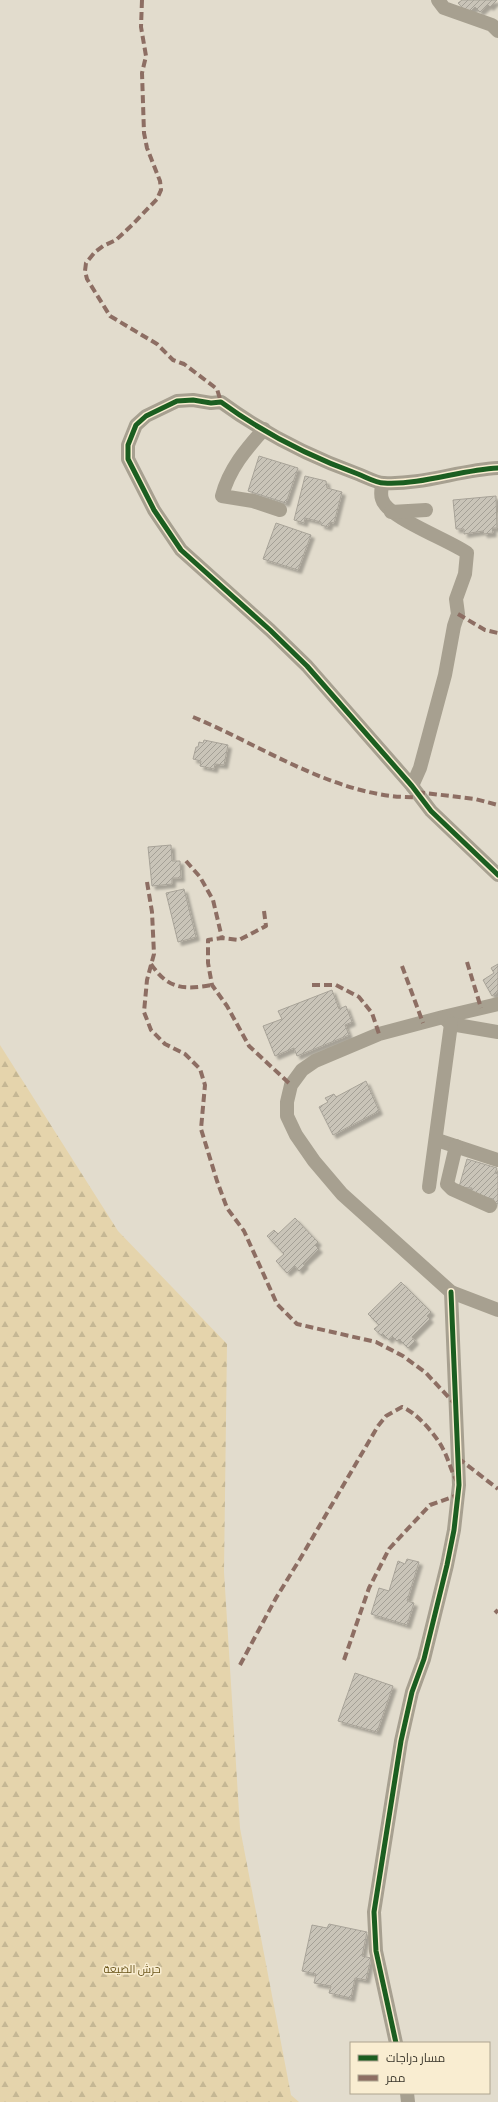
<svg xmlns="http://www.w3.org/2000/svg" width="498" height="2102" font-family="'Archivo Narrow',Cairo,sans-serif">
	<defs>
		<pattern id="forest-firs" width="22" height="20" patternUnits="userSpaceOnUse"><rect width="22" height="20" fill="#e5d4ac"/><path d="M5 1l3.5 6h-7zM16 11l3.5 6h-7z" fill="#c5b794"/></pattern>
		<pattern id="building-hatch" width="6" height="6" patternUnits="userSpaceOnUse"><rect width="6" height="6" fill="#c9c4b8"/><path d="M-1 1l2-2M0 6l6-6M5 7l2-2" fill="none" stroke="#a4a096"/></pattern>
		<filter id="shadow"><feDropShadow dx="3.5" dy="3.5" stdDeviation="1" flood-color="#0004"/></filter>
	</defs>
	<rect width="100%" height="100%" fill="#e2dccd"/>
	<polygon fill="url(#forest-firs)" points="0,1045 118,1231 227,1344 224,1572 240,1828 291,2095 299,2102 0,2102"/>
	<g fill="url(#building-hatch)" stroke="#a8a398" filter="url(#shadow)">
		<polygon points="462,0 497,0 490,7 488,5 480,12 475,7 468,14 458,3"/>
		<polygon points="259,456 298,468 286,503 248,491"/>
		<polygon points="305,476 326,481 327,488 342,492 334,523 330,522 328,527 321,525 321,522 305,518 304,523 294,520"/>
		<polygon points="496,496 497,528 492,528 493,533 484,534 483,531 464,534 464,529 456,529 453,500"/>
		<polygon points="276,523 311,535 298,570 263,559"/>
		<polygon points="204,740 228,745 224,765 215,764 214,769 200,766 201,761 193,759 196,747 198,747 199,742 203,743"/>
		<polygon points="171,845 172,861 180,861 181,878 172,878 172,884 152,886 148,847"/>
		<polygon points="184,889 196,937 178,942 166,893"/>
		<polygon points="498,964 498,992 492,996 483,980 494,973 491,968"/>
		<polygon points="332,990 339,1009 346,1006 352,1022 345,1025 349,1035 297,1056 294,1048 275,1056 263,1026 282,1019 278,1011"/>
		<polygon points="366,1081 379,1111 333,1135 319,1107 328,1102 325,1098 334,1094 336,1097"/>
		<polygon points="467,1159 497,1168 495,1173 498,1174 498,1204 495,1203 493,1199 471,1193 472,1188 459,1187"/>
		<polygon points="295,1218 318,1242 315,1245 319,1249 303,1264 305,1265 299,1271 295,1266 287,1273 276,1261 284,1254 267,1236 274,1230 278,1234"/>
		<polygon points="401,1282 431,1312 427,1316 430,1319 412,1337 415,1341 408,1348 399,1339 397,1341 392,1336 389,1340 383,1334 382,1336 374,1329 379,1325 368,1314"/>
		<polygon points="407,1559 419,1562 407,1601 414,1603 407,1625 371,1614 379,1588 389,1591 398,1561 405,1564"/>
		<polygon points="355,1673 393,1686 377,1732 338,1721"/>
		<polygon points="329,1924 367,1932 362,1956 371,1958 366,1980 355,1978 351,1998 329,1993 331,1986 314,1983 316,1974 302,1971 312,1925 327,1928"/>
	</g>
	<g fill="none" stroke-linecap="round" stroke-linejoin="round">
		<g stroke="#a7a090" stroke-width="14">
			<polyline points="438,0 444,8 492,25 498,31"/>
			<path d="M264,429c-18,20 -35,40 -42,67l31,5 27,9"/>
			<path d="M498,468c-39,2 -75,17 -114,15 -8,0 -18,-6 -26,-9 -47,-17 -96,-42 -137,-72l-10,1 -18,-3 -16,1 -31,15 -10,9 -8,20v14l26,51 27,40 89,80 37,36 105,120 19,25 67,64"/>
			<path d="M382,483c0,5 -2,11 0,16 4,18 67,41 85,54l-2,21 -9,25 2,15 -4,12 -9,49 -25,93 -8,18"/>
			<polyline points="391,512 426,510"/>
			<polyline points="498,1004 443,1017 379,1034 315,1061 302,1070 291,1085 287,1102 287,1116 296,1135 314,1161 342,1194 451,1292 498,1310"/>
			<polyline points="444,1018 451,1024 498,1032"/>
			<polyline points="437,1140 498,1160"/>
			<polyline points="456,1146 447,1184 452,1189 490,1206"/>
			<polyline points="429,1187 451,1024"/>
			<polyline points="396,2043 376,1951 374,1912 401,1741 412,1692 424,1659 447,1565 454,1530 459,1485 451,1292"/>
			<polyline points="407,2093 408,2102"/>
		</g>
		<g stroke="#8d6e63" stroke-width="4" stroke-dasharray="8 4" stroke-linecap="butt">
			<polyline points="142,0 141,27 146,56 142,73 144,133 147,148 160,181 161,190 157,199 132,225 116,240 103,246 95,252 86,263 85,271 87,279 110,316 157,344 173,360 184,364 217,389 221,402"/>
			<polyline points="458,614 485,630 498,633"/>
			<path d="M193,717c70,29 149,84 227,80"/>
			<polyline points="417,792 475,799 498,805"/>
			<polyline points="186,861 200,877 213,900 222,938"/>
			<polyline points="147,882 152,912 154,954 147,980 144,1012 151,1030 165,1044 185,1054 200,1069 205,1085 201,1129 217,1181 227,1208 244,1231 277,1304 297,1324 376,1342 403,1356 426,1373 454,1403"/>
			<polyline points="264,911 266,926 239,940 222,938 208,940 208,963 212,985 227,1006 249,1046 291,1085"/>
			<polyline points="467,962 481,1008"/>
			<path d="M151,964c17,25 32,26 61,21"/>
			<polyline points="402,966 423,1023"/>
			<polyline points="312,985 336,985 359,997 372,1013 379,1034"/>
			<polyline points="458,1458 498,1489"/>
			<polyline points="495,1613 498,1610"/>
			<polyline points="344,1660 369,1588 389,1549 430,1505 458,1495"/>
			<path d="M240,1665l36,-67 24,-39 78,-133 8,-10 16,-9c13,4 35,29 41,42 6,11 8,23 15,34"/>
		</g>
		<g stroke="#f9edd1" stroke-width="8">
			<g id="cycleway">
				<path d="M498,468c-39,2 -75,17 -114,15 -8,0 -18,-6 -26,-9 -47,-17 -96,-42 -137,-72l-10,1 -18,-3 -16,1 -31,15 -10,9 -8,20v14l26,51 27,40 89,80 37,36 105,120 19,25 67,64"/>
				<polyline points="396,2043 376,1951 374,1912 401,1741 412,1692 424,1659 447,1565 454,1530 459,1485 451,1292"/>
			</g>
		</g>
		<use href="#cycleway" stroke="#1b5e20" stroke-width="5"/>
	</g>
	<g text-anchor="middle" stroke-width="3" stroke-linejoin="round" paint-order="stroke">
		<g font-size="11" fill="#6a551a" stroke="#f9edd1">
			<text x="132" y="1973">حرش الضيعة</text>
		</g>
	</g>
	<rect x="350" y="2042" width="140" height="52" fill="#f9edd1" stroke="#ada48f"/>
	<rect x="358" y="2055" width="20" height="6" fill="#1b5e20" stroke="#ada48f"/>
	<text x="386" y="2062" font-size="12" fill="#3a362b">مسار دراجات</text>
	<rect x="358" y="2075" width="20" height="6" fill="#8d6e63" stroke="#ada48f"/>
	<text x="386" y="2082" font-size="12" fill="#3a362b">ممر</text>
</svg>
